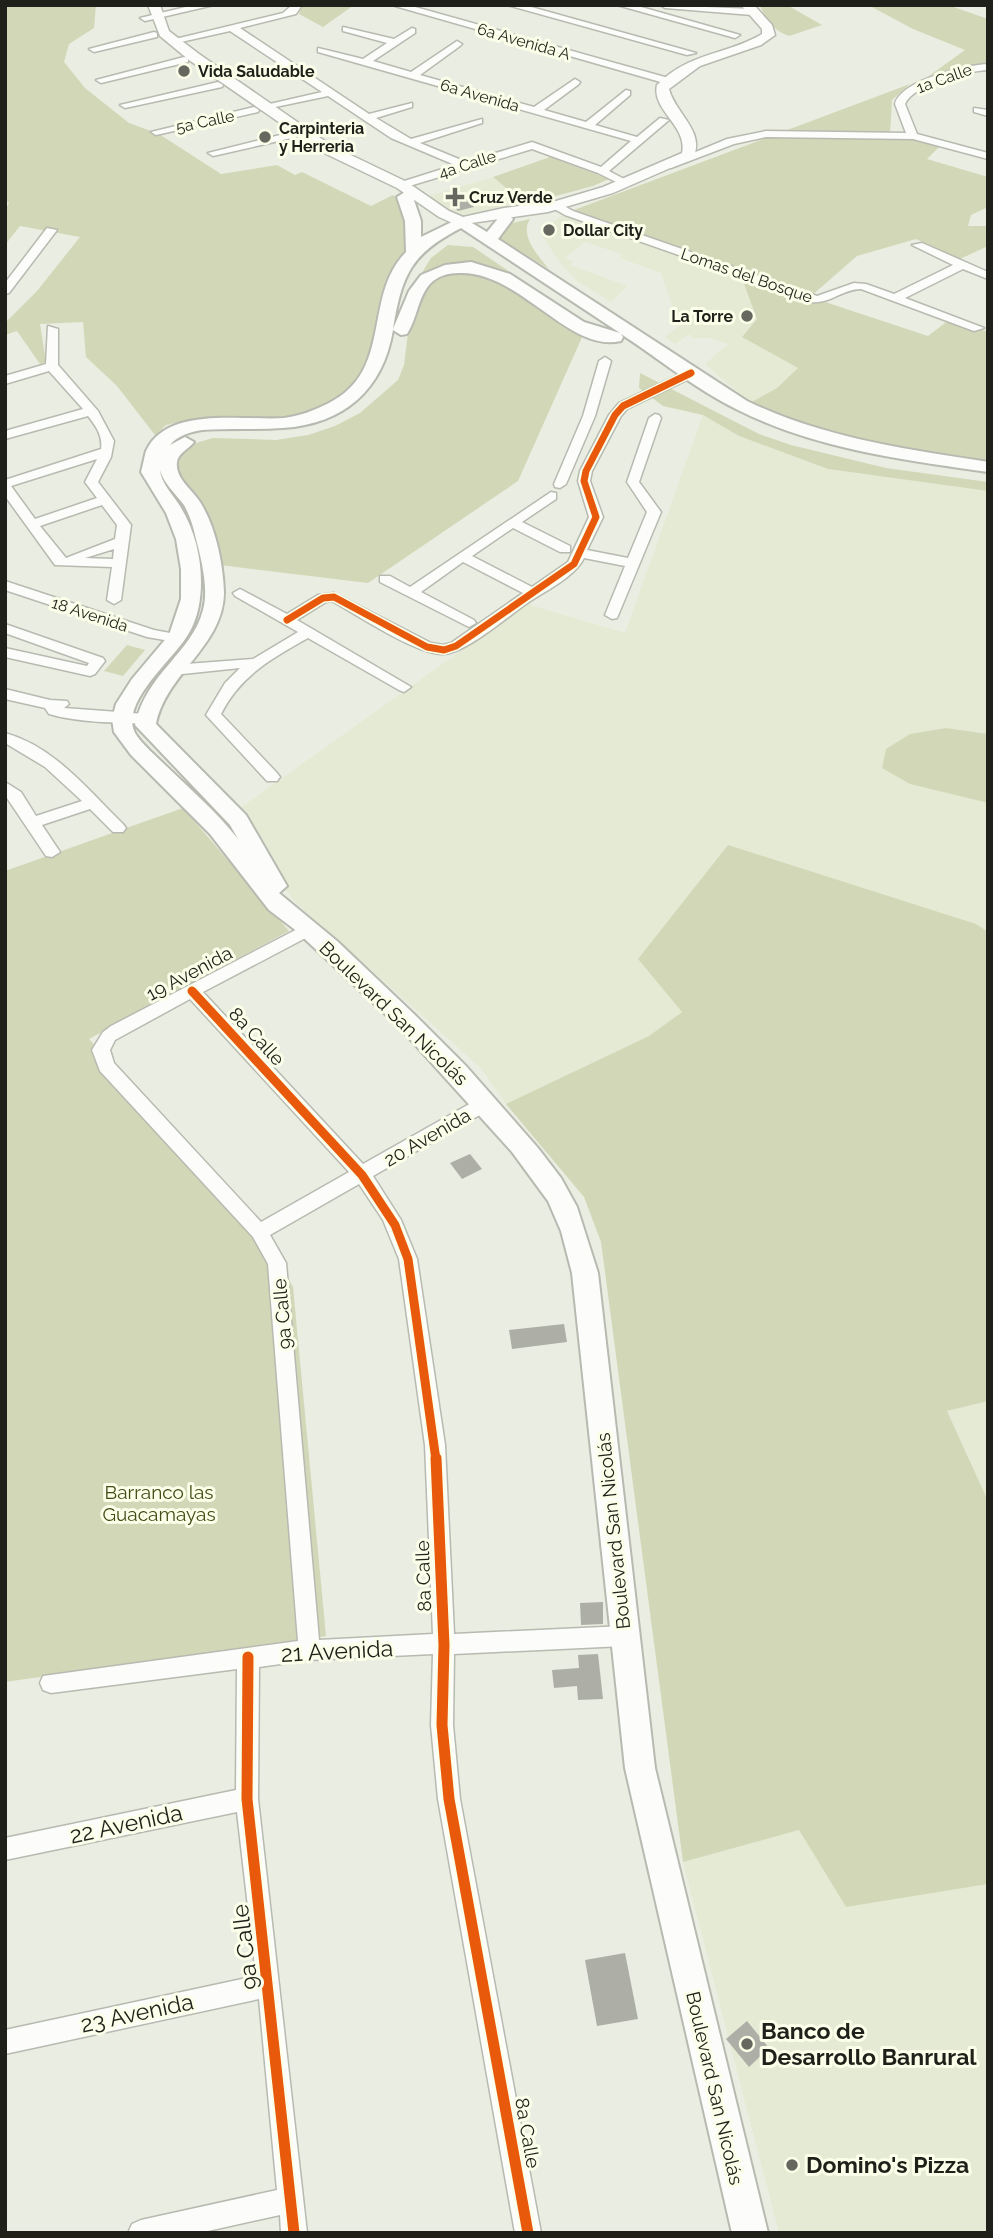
<svg xmlns="http://www.w3.org/2000/svg" width="993" height="2238" viewBox="0 0 993 2238" font-family="Raleway,sans-serif">
<style>
.built{fill:#e5ead4}
.green{fill:#d2d8b7}
.building{fill:#adafa6}
.lines{fill:none;stroke-linecap:round;stroke-linejoin:round}
.minor-casing{stroke:#b7bab0;stroke-width:3}
.tertiary-casing{stroke:#b7bab0;stroke-width:3}
.secondary-casing{stroke:#b7bab0;stroke-width:4}
.minor{fill:#fcfcfa;fill-rule:evenodd}
.tertiary{fill:#fcfcfa;fill-rule:evenodd}
.secondary{fill:#fcfcfa;fill-rule:evenodd}
.cycleway-far2-casing{stroke:#fbffe9;stroke-width:10}
.cycleway-far1-casing{stroke:#fbffe9;stroke-width:13}
.cycleway-casing{stroke:#fbffe9;stroke-width:16}
.cycleway-far2{stroke:#e8590c;stroke-width:7}
.cycleway-far1{stroke:#e8590c;stroke-width:9}
.cycleway{stroke:#e8590c;stroke-width:11}
.poi-dot{fill:#66685f;stroke:#fbffe9;stroke-width:2.5}
.labels{text-anchor:middle;stroke-width:6;stroke-linejoin:round;paint-order:stroke}
.far-street-label{font-size:16px;fill:#1f2019;stroke:#fbffe9}
.far-poi-label{font-size:16px;font-weight:bold;fill:#1f2019;stroke:#fbffe9;text-anchor:start}
.street-label{font-size:19px;fill:#1f2019;stroke:#fbffe9}
.park-label{font-size:19px;fill:#454b15;stroke:#fbffe9}
.near-street-label{font-size:23px;fill:#1f2019;stroke:#fbffe9}
.near-poi-label{font-size:23px;font-weight:bold;fill:#1f2019;stroke:#fbffe9;text-anchor:start}
</style>
<rect width="100%" height="100%" fill="#eaede1"/>
<g class="built">
<polygon points="493,177 526,204 451,218 429,196"/>
<polygon points="565,213 740,273 758,320 742,336 798,368 777,388 750,403 705,364 728,344 710,338 692,338 690,334 675,344 665,337 679,326 661,273 620,258 622,254 585,242 565,258 573,261 570,265 627,286 611,302 577,281 560,263 543,237 546,228"/>
<polygon points="703,415 739,436 828,469 988,491 988,734 976,731 910,784 988,803 988,932 976,924 683,1012 649,1036 506,1104 480,1067 297,904 277,878 263,839 240,808 527,604 625,633"/>
<polygon points="988,1401 988,1501 947,1411"/>
<polygon points="799,1830 846,1907 988,1884 988,2233 779,2233 683,1862"/>
</g>
<g class="green">
<path d="M5,5H96L94,28L69,44L64,62L85,88L129,123L159,134L221,174L277,165L295,175L302,172L371,206L393,195C409,208 407,231 407,250L393,267L384,288L373,358L364,378L319,410L281,420L192,419L166,425L155,435L117,386L86,357L83,322L40,324L46,362L40,364L17,331L5,335V323L37,291L80,237L20,226L5,245V210L9,203L5,199Z"/>
<polygon points="302,5 354,5 323,27 299,14"/>
<path d="M760,5H787L822,25L789,36C773,30 766,21 760,5Z"/>
<polygon points="868,5 948,5 988,19 988,64 929,76 965,50 913,29"/>
<polygon points="910,84 892,100 890,136 941,145 927,159 988,177 988,207 971,215 968,226 988,226 988,246 960,259 916,239 857,256 810,297 928,336 949,320 985,331 988,329 988,463 843,442 750,403 777,388 798,368 742,337 757,319 740,273 566,213"/>
<polygon points="550,157 551,157 609,179 593,186 526,204 493,177"/>
<path d="M530,219C519,236 539,257 549,269L498,238L503,225Z"/>
<polygon points="448,245 473,247 596,330 470,266 415,284 431,258"/>
<polygon points="467,271 491,275 583,335 518,481 368,583 220,565 175,472 179,454 189,445 213,438 276,440 308,435 335,426 360,413 398,380 404,365 409,325 428,283 440,275"/>
<polygon points="640,373 759,434 791,445 886,468 988,482 988,491 828,469 739,436 703,415 663,406 639,388"/>
<polygon points="127,645 145,650 123,676 104,671"/>
<polygon points="946,728 988,734 988,803 910,784 882,768 886,749 910,734"/>
<polygon points="183,808 289,931 89,1039 183,1142 274,1250 293,1287 326,1636 5,1682 5,871"/>
<polygon points="728,845 976,924 988,932 988,1401 947,1411 988,1501 988,1884 846,1907 799,1830 683,1862 601,1242 584,1197 506,1104 649,1036 682,1012 638,959"/>
</g>
<g class="building">
<polygon points="461,193 465,197 474,207 458,211 445,196"/>
<polygon points="470,1154 482,1169 462,1179 450,1163"/>
<polygon points="564,1324 567,1342 512,1349 509,1330"/>
<polygon points="603,1602 603,1624 581,1625 580,1603"/>
<polygon points="598,1654 603,1699 578,1700 577,1686 554,1688 552,1670 579,1668 578,1655"/>
<polygon points="625,1953 638,2019 597,2026 585,1960"/>
<polygon points="747,2021 769,2048 749,2067 726,2039"/>
</g>
<g class="lines">
<defs>
<g id="minor">
<polygon points="194,5 214,5 145,21 140,18"/>
<polygon points="292,5 302,5 296,14 240,28 369,114 412,103 412,107 376,118 411,139 482,119 482,123 420,143 466,162 532,142 601,167 631,141 318,52 318,48 363,59 387,43 343,31 343,27 394,39 412,28 415,29 415,33 373,61 411,72 457,41 462,44 460,46 420,75 534,107 575,79 580,82 579,84 544,110 586,122 626,90 630,91 630,95 595,125 637,137 660,118 669,120 609,171 628,181 628,185 624,186 598,173 532,149 406,187 398,187 398,183 455,165 391,138 328,96 261,110 261,106 322,92 230,31 172,44 167,41 283,13"/>
<polygon points="408,5 672,79 673,81 664,83 395,6"/>
<polygon points="507,5 524,5 696,53 687,55"/>
<polygon points="617,5 634,5 740,35 735,38"/>
<polygon points="660,5 752,9 757,12 752,15 665,8"/>
<polygon points="154,32 157,33 157,37 94,52 89,49"/>
<polygon points="184,57 188,58 188,62 101,83 96,80"/>
<path d="M988,64V70C967,71 914,84 905,104L917,134L988,153V159L913,139L766,137L734,144L671,168L662,166L727,139L766,131L906,133L895,104C901,80 966,65 988,64Z"/>
<polygon points="218,82 223,85 222,87 125,108 120,105"/>
<polygon points="254,107 259,110 258,112 156,135 151,132"/>
<polygon points="974,108 988,110 988,116 974,112"/>
<polygon points="292,132 297,135 296,137 213,156 208,153"/>
<path d="M551,203H559L573,211L817,296L854,283L866,284L894,294L953,265L912,245L922,243L988,272V279L963,269L905,298L984,328L974,331L861,289C843,289 830,304 812,302L565,215L551,207Z"/>
<polygon points="47,228 57,230 9,293 5,294 5,283"/>
<path d="M48,326L58,329V365L98,411L114,441L111,457L98,482L131,525L121,600L114,604L107,600L112,567L55,565L5,496V480L101,449C103,436 96,426 88,416L5,439V431L83,409L49,371L5,384V376L46,364ZM97,459L85,482L97,498L35,519L11,486ZM102,505L117,525L115,539L66,558L40,526ZM114,549L113,559L85,558Z"/>
<polygon points="605,357 611,361 595,416 566,484 560,488 555,487 554,484 583,416 599,361"/>
<path d="M691,369L695,370V376L627,409L621,416L592,471L590,481L603,517L587,550L628,558L647,512L627,482L649,418L655,414L659,415L661,418L639,482L661,512L617,618L612,619L605,615L625,566L584,558C574,578 543,592 526,604C507,617 465,654 443,654C417,655 357,615 332,601L326,602L297,620L411,687L404,692L399,690L308,638C272,658 240,676 221,714L277,773L280,777L277,781H267L206,715L225,683L240,668L173,675L166,670L173,665L253,659L298,632L235,596L233,593L240,589L287,614L318,595L334,593L431,643L443,645L451,643L523,593L463,562L421,592L474,620L476,623L469,627L380,582V576H390L410,587L551,492L556,493V499L522,522L570,546V552H560L513,528L472,556L532,587L568,562L589,517L578,481L580,471L609,415L619,403Z"/>
<polygon points="5,581 154,630 181,635 183,638 176,642 147,637 5,590"/>
<polygon points="5,624 103,658 105,661 95,674 90,676 5,657 5,648 87,666 89,663 5,633"/>
<path d="M5,689L50,700L67,701L69,704L64,708L145,714L152,719L145,724C113,722 80,723 49,714L45,708L5,699Z"/>
<path d="M5,733C55,747 88,790 123,824L126,828L123,832H113L90,809L42,825L60,852L52,857L46,856L5,795V782L21,792L36,816L82,801L45,767L5,743Z"/>
<path d="M309,923L315,925L317,929L315,933L203,992L363,1164L480,1098H492L495,1103L492,1108L373,1176L401,1220L417,1259L445,1445L454,1634L624,1626L631,1629L635,1636L631,1643L624,1646L454,1654L453,1725L460,1799L541,2233H515L438,1799L431,1725L433,1654L309,1660L259,1667L258,1799L307,2233H281L280,2215L199,2233H128L132,2224L141,2220L277,2190L259,1999L5,2054V2030L256,1976L237,1812L5,1860V1838L236,1790L237,1669L51,1693L43,1690L40,1683L43,1676L298,1641L268,1264L253,1237L100,1071L92,1050L103,1032L111,1026ZM190,999L349,1172L261,1222L114,1063L110,1050L115,1040ZM359,1184L383,1220L399,1259L425,1445L433,1634L319,1640L286,1263L270,1235Z"/>
</g>
<path id="tertiary" d="M148,5H160L169,31L199,54L332,146L407,182L449,211L463,217L504,208L556,201L603,187L682,153C688,126 651,110 657,85C689,52 727,55 762,34V29L741,5H754L772,25L775,35L761,45L700,66L669,89C675,113 706,132 693,158L613,193L548,212L457,225L439,217L397,188L322,152L189,60L160,36Z"/>
<path id="secondary" d="M405,192L413,197L421,221V237L462,217L487,232L500,216H510L513,219L498,239L747,401C824,438 904,449 988,462V472C903,460 816,449 738,410C697,390 659,359 621,334L623,337L621,341C569,354 519,270 459,273C449,273 437,276 430,284C418,297 417,319 407,334L401,335L393,330C383,390 344,424 283,428C256,430 229,428 202,430C191,432 178,435 170,445L185,437L194,442C189,449 178,453 177,462C175,477 190,488 198,499C215,523 223,562 224,592C224,646 166,673 156,724L246,815L287,886L279,893L337,941L415,1015L466,1066L538,1148L561,1178L577,1207L598,1273L655,1768L768,2233H732L625,1768L572,1273L561,1231L548,1201L512,1152L399,1027L294,929L269,910L210,834L131,755L114,732L112,719L116,704L132,679L169,635L181,599V569L176,539L166,513L141,472C143,465 144,458 146,451C167,405 244,421 284,418C300,416 315,410 329,403C394,370 362,297 406,252L405,221L397,197ZM461,228L620,333L584,322L510,274L471,262L445,265L421,275L409,291L393,329C402,274 411,254 461,228ZM160,470C164,484 175,493 184,505C189,514 193,525 195,535C201,558 209,588 203,610C192,653 146,673 135,725L230,825L238,839C216,811 189,788 163,763C155,755 144,746 137,736C115,705 175,659 189,633C198,618 201,599 201,582C201,555 194,529 180,506C173,495 161,483 160,470Z"/>
</defs>
<use href="#minor" class="minor-casing"/>
<use href="#tertiary" class="tertiary-casing"/>
<use href="#secondary" class="secondary-casing"/>
<use href="#minor" class="minor"/>
<use href="#tertiary" class="tertiary"/>
<use href="#secondary" class="secondary"/>
<defs>
<polyline id="cycleway-far2" points="287,620 323,598 334,597 427,647 444,650 456,646 574,564 596,517 584,481 586,471 615,415 623,406 691,373"/>
<polyline id="cycleway-far1" points="192,991 362,1175 395,1225 408,1259 436,1460"/>
<g id="cycleway">
<polyline points="436,1458 444,1645 442,1725 449,1799 528,2233"/>
<polyline points="248,1657 247,1799 294,2233"/>
</g>
</defs>
<use href="#cycleway-far2" class="cycleway-far2-casing"/>
<use href="#cycleway-far1" class="cycleway-far1-casing"/>
<use href="#cycleway" class="cycleway-casing"/>
<use href="#cycleway-far2" class="cycleway-far2"/>
<use href="#cycleway-far1" class="cycleway-far1"/>
<use href="#cycleway" class="cycleway"/>
</g>
<g class="poi-dot">
<circle cx="184" cy="71" r="7"/>
<circle cx="265" cy="137" r="7"/>
<path d="M451.5 186.5h7v7h7v7h-7v7h-7v-7h-7v-7h7z"/>
<circle cx="549" cy="230" r="7"/>
<circle cx="747" cy="316" r="7"/>
<circle cx="747" cy="2044" r="7"/>
<circle cx="792" cy="2165" r="7"/>
</g>
<g class="labels">
<g class="far-street-label">
<text transform="translate(524 41) rotate(16)" y="6">6a Avenida A</text>
<text transform="translate(944 78) rotate(-20)" y="6">1a Calle</text>
<text transform="translate(480 95) rotate(16)" y="6">6a Avenida</text>
<text transform="translate(205 121) rotate(-12)" y="6">5a Calle</text>
<text transform="translate(467 164) rotate(-18)" y="6">4a Calle</text>
<text transform="translate(747 275) rotate(19)" y="6">Lomas del Bosque</text>
<text transform="translate(90 614) rotate(18)" y="6">18 Avenida</text>
</g>
<g class="far-poi-label">
<text x="198" y="77">Vida Saludable</text>
<text x="279" y="134">Carpinteria<tspan x="279" dy="18">y Herreria</tspan></text>
<text x="469" y="203">Cruz Verde</text>
<text x="563" y="236">Dollar City</text>
<text x="733" y="322" text-anchor="end">La Torre</text>
</g>
<g class="street-label">
<text transform="translate(189 973) rotate(-28)" y="7">19 Avenida</text>
<text transform="translate(394 1013) rotate(44)" y="7">Boulevard San Nicolás</text>
<text transform="translate(257 1036) rotate(47)" y="7">8a Calle</text>
<text transform="translate(427 1137) rotate(-30)" y="7">20 Avenida</text>
<text transform="translate(282 1314) rotate(-95)" y="7">9a Calle</text>
<text transform="translate(613 1531) rotate(-96)" y="7">Boulevard San Nicolás</text>
<text transform="translate(423 1576) rotate(-92)" y="7">8a Calle</text>
<text transform="translate(715 2088) rotate(77)" y="7">Boulevard San Nicolás</text>
<text transform="translate(528 2133) rotate(80)" y="7">8a Calle</text>
</g>
<g class="park-label">
<text x="159" y="1499">Barranco las<tspan x="159" dy="22">Guacamayas</tspan></text>
</g>
<g class="near-street-label">
<text transform="translate(337 1651) rotate(-3)" y="8">21 Avenida</text>
<text transform="translate(126 1824) rotate(-12)" y="8">22 Avenida</text>
<text transform="translate(245 1947) rotate(-97)" y="8">9a Calle</text>
<text transform="translate(137 2013) rotate(-12)" y="8">23 Avenida</text>
</g>
<g class="near-poi-label">
<text x="761" y="2039">Banco de<tspan x="761" dy="26">Desarrollo Banrural</tspan></text>
<text x="806" y="2173">Domino's Pizza</text>
</g>
</g>
<rect width="993" height="2238" fill="none" stroke="#1f2019" stroke-width="14"/>
</svg>
